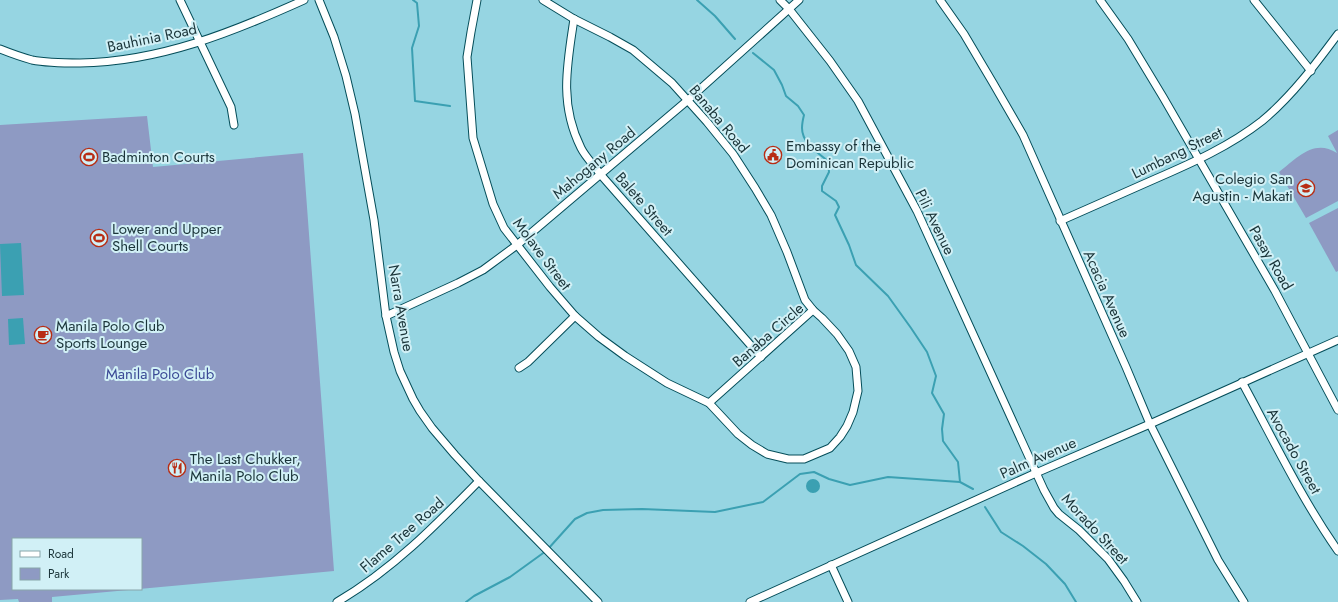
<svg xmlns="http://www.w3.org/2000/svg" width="1338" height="602" viewBox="0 0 1338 602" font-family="Jost,sans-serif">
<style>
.park{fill:#8e9ac3;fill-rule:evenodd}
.water{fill:#3ba0b2}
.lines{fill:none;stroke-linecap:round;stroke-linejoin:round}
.stream{stroke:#3ba0b2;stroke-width:2}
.minor-casing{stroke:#044d59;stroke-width:9}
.minor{stroke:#fff;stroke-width:7}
.labels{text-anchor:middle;stroke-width:4;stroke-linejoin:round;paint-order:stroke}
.street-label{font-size:15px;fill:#1a3439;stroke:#d1f0f6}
.poi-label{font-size:15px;fill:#1a3439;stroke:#d1f0f6;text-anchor:start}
.park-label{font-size:15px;fill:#3b4995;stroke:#d1f0f6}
</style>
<rect width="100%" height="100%" fill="#96d5e2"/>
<g class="park">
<path d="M147,116L153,167L303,153L334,571L52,597V602H19L18,599L0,600V125ZM13,539H141V589H13Z"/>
<path d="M1338,130V201L1306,218L1279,172C1297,158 1314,138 1337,153L1328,136Z"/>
<polygon points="1338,208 1338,271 1336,272 1309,223"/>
</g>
<g class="water">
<polygon points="21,243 24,295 2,296 0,244"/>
<polygon points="23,318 25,344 9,345 8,319"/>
<circle cx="813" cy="486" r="7"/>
</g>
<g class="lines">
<g class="stream">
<polyline points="413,0 417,3 419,26 412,48 415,101 450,106"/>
<polyline points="697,0 715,16 735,39"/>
<path d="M753,53L774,70L782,85L786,96L798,106L804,115C803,119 802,124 802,128C802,143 817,152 828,161L829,172L822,186V191L836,201L839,207L835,215L849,245L856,265L888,296L911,328L927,352L936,376L932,393L944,414L942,429L943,441L958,462L960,482"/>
<polyline points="985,507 1001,532 1023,546 1046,564 1065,584 1076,602"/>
<polyline points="548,549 575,519 587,513 603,510 642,509 715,512 763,502 800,474 814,472 829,479 850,485 888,477 960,482 973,489"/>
<polyline points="466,602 474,596 510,577 546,551"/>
</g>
<defs>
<g id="minor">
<polyline points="180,0 231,107 234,125"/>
<polyline points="319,0 334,37 346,76 355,114 374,220 386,316 394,352 400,371 413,399 420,411 432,428 455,455 479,481 598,602"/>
<polyline points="477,0 471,32 467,57 473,138 493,204 504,228 550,287 575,316 599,337 625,356 667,383 709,403 738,434 752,445 767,454 788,459 804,459 830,448 840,437 847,426 853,412 858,391 856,367 849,351 837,334 822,318 813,310 805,300 787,252 771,215 755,188 733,154 707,122 672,83 633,50 610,37 574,19 543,0"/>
<polyline points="780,0 789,9 830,61 858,101 917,211 1044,490 1054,508 1059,514 1079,530 1108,559 1124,581 1137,602"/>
<polyline points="940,0 964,34 993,83 1023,135 1126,367 1150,424 1218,560 1244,602"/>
<polyline points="1100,0 1128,39 1163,97 1275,291 1338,410"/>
<polyline points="1254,0 1311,71"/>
<path d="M574,19C567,65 559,104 581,148C586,158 595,166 601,175L761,357"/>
<path d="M0,49C10,53 21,57 32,60C47,63 64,63 80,63C159,62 233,32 304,0"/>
<path d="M1060,221C1092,207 1123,193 1155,179C1192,163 1230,146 1262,121C1292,96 1315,65 1338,34"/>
<polyline points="386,316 458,283 483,270 517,245 688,100 799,0"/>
<polyline points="519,368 528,362 575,316"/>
<path d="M1242,382C1273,439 1301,498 1338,551"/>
<polyline points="709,403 813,310"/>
<polyline points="831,565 848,602"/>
<path d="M337,602C392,570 435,526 479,481"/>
<polyline points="750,602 1036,473 1150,424 1338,340"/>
</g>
</defs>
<use href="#minor" class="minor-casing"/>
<use href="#minor" class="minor"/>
</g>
<defs>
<symbol id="civic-ring" viewBox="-11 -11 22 22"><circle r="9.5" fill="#d1f0f6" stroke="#b82d14" stroke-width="1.5"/><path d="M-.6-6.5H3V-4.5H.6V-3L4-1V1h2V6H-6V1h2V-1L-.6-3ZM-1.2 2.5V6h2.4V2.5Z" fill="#b82d14"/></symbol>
<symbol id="stadium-ring" viewBox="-11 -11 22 22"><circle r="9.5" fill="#d1f0f6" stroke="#b82d14" stroke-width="1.5"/><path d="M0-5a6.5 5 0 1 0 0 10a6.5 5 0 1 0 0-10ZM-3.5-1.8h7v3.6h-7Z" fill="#b82d14"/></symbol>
<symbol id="school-ring" viewBox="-11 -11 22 22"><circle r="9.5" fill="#d1f0f6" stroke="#b82d14" stroke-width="1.5"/><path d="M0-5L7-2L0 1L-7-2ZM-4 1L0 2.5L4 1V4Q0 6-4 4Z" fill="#b82d14"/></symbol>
<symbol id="cafe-ring" viewBox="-11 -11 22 22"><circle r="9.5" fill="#d1f0f6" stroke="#b82d14" stroke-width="1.5"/><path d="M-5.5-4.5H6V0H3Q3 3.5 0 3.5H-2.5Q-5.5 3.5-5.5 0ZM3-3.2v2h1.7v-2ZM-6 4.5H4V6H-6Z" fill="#b82d14"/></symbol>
<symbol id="restaurant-ring" viewBox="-11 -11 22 22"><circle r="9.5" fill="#d1f0f6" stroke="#b82d14" stroke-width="1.5"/><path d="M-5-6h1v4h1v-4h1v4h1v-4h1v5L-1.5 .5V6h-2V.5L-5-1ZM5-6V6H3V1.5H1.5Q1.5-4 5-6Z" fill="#b82d14"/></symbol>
</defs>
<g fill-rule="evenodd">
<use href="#civic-ring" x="763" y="145" width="20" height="20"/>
<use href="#stadium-ring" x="79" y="147" width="20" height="20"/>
<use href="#school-ring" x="1296" y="178" width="20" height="20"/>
<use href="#stadium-ring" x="89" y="228" width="20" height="20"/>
<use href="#cafe-ring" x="33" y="325" width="20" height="20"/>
<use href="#restaurant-ring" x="167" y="458" width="20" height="20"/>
</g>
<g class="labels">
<g class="street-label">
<text transform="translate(152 38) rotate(-12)" y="5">Bauhinia Road</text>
<text transform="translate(719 119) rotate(50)" y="5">Banaba Road</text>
<text transform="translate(1177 153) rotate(-26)" y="5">Lumbang Street</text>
<text transform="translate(594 163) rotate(-40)" y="5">Mahogany Road</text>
<text transform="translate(644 204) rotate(49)" y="5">Balete Street</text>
<text transform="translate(935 222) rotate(64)" y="5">Pili Avenue</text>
<text transform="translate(542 254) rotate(53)" y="5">Molave Street</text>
<text transform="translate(1271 258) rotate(60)" y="5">Pasay Road</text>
<text transform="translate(1107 294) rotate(66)" y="5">Acacia Avenue</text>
<text transform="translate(401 308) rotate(80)" y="5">Narra Avenue</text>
<text transform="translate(768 335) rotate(-41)" y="5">Banaba Circle</text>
<text transform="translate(1294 451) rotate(61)" y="5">Avocado Street</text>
<text transform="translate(1038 458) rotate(-24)" y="5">Palm Avenue</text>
<text transform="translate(1095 529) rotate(47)" y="5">Morado Street</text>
<text transform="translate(402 535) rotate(-41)" y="5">Flame Tree Road</text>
</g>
<g class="poi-label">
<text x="786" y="151">Embassy of the<tspan x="786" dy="17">Dominican Republic</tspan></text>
<text x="102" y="162">Badminton Courts</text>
<text x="1293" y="184" text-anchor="end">Colegio San<tspan x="1293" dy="17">Agustin - Makati</tspan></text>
<text x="112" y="234">Lower and Upper<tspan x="112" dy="17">Shell Courts</tspan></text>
<text x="56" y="331">Manila Polo Club<tspan x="56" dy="17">Sports Lounge</tspan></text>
<text x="190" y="464">The Last Chukker,<tspan x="190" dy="17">Manila Polo Club</tspan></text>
</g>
<g class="park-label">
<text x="160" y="379">Manila Polo Club</text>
</g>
</g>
<rect x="12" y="538" width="130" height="52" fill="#d1f0f6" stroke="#88a5aa"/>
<rect x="20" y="551" width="20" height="6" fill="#ffffff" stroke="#88a5aa"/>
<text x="48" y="558" font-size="12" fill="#1a3439">Road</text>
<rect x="20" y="568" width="20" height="12" fill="#8e9ac3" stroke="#88a5aa"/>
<text x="48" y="578" font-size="12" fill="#1a3439">Park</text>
</svg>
